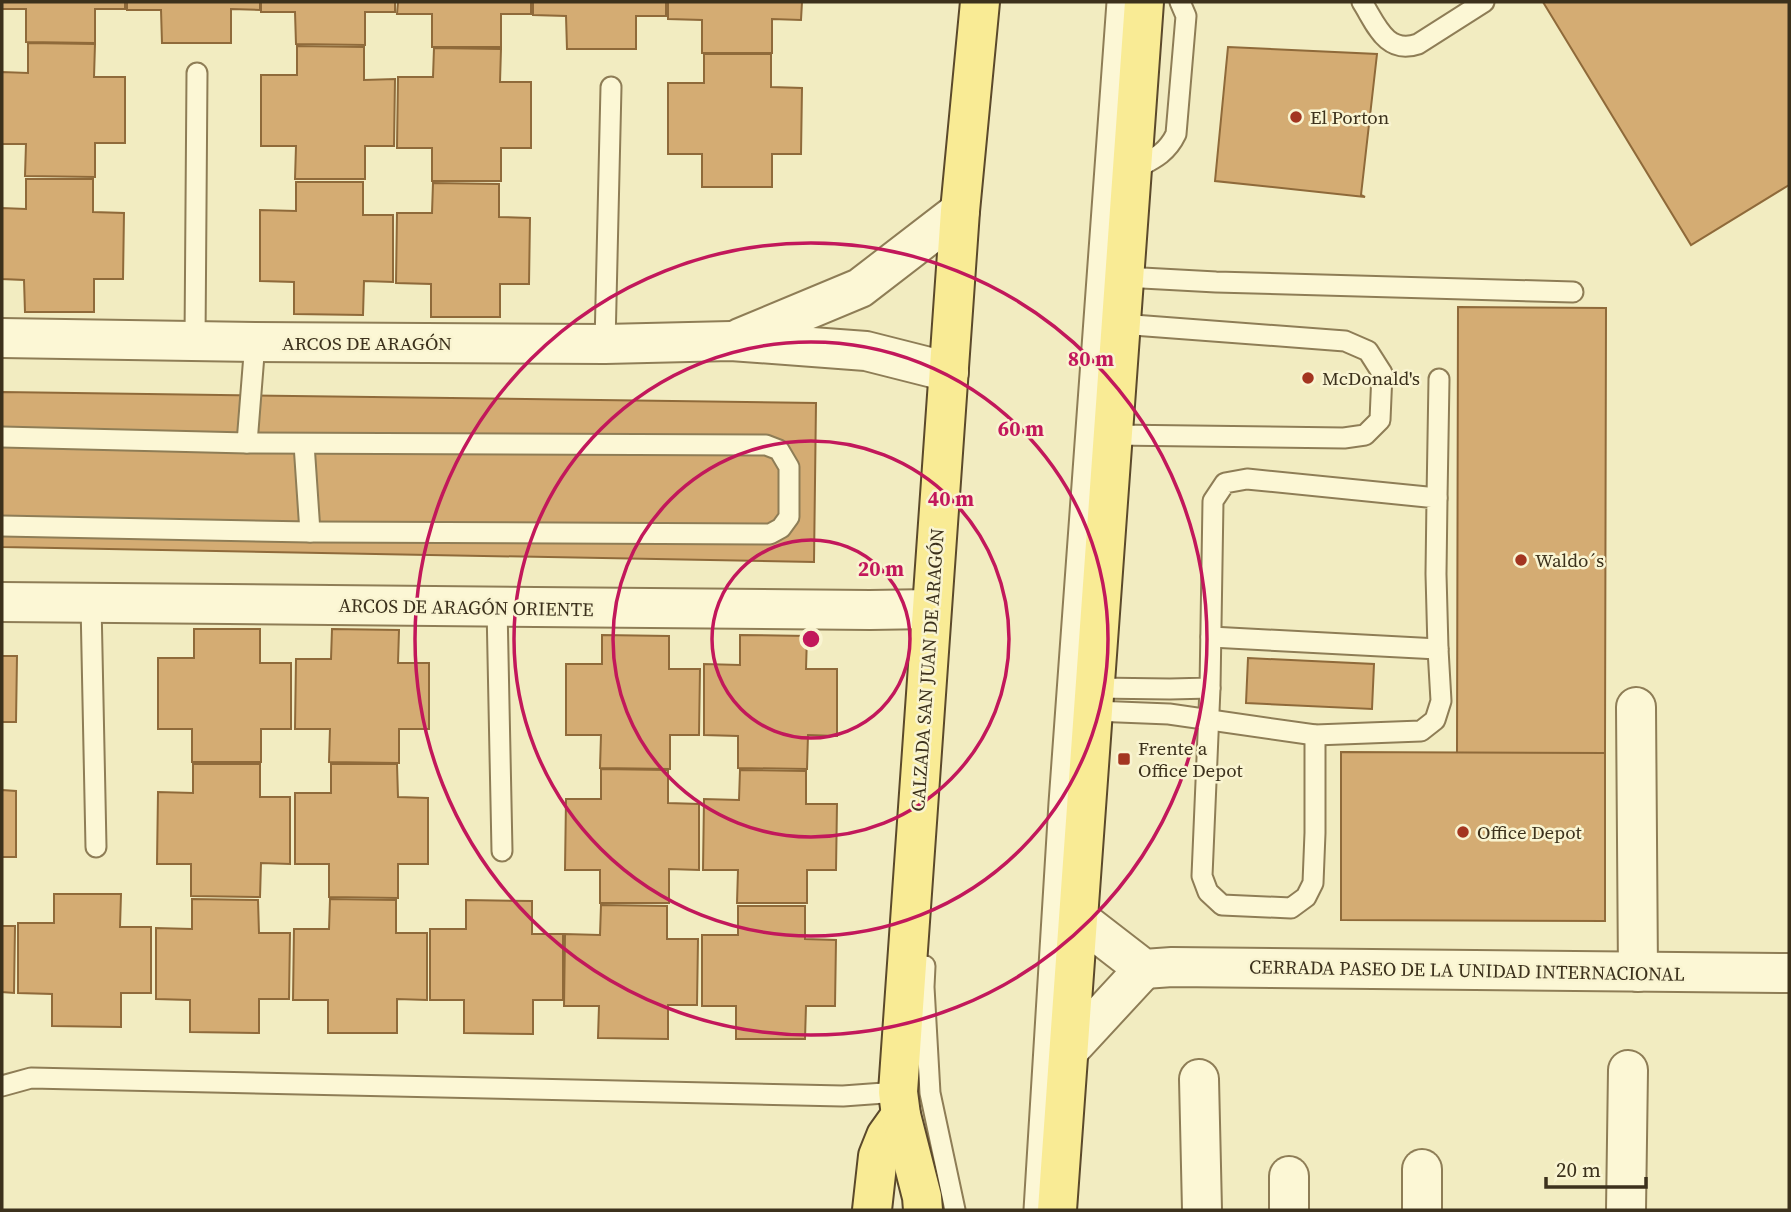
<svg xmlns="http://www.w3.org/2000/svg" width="1791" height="1212" viewBox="0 0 1791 1212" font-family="'Source Serif 4',serif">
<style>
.building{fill:#d4ac73;stroke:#8f6a3a;stroke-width:2}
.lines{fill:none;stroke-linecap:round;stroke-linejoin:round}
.lane-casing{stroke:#8e7d56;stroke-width:23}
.street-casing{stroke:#8e7d56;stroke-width:42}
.primary-casing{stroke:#5b492b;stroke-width:42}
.lane{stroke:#fcf7d5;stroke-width:19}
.street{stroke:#fcf7d5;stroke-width:38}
.primary{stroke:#f9eb95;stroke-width:38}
.ring{fill:none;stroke:#c2185b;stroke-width:3.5}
.poi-dot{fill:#a33520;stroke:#f9f4d1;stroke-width:2.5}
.labels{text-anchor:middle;stroke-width:5;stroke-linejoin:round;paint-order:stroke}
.poi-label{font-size:19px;fill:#3c311c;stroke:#f9f4d1;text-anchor:start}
.street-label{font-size:19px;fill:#3c311c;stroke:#f9f4d1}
.centre{fill:#c2185b;stroke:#f9f4d1;stroke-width:3.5}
.ring-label{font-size:21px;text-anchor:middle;font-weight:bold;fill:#c2185b;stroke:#f9f4d1;stroke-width:5;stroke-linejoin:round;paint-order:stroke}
</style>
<rect width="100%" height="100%" fill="#f2ecc1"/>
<g class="building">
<polygon points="2,2 125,2 125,9 95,9 95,43 26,42 26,9 2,9"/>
<polygon points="127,2 260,2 260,10 231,9 231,43 162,43 161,10 127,10"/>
<polygon points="261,2 395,2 395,12 365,12 365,45 296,44 295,12 261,12"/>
<polygon points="398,2 531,2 531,14 501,14 501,47 432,47 432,14 397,14"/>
<polygon points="533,2 666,2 666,16 636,16 636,49 567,49 566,16 533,15"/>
<polygon points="668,2 802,2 801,20 772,19 772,53 702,53 702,20 668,19"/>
<polygon points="1543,2 1789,2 1789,185 1691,245"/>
<polygon points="28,43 95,44 94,77 125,77 125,143 95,143 95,177 25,176 26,144 2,144 2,72 28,73"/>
<polygon points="297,46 364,47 364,80 395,79 394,146 365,146 365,179 295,179 296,146 261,146 261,75 297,75"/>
<polygon points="1228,47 1377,54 1361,195 1365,197 1215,181"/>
<polygon points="434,48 501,49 500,82 531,82 531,148 501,148 501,181 432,181 432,148 397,148 398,77 433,77"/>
<polygon points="704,54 771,54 771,87 802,88 801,154 772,154 772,187 702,187 702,154 668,154 668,83 704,83"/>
<polygon points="26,179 93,179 93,212 124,213 123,279 94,279 94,312 25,312 24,280 2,279 2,208 26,209"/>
<polygon points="296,182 363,182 363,215 393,215 393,282 364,281 363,315 294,314 294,282 260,281 260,210 296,211"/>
<polygon points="433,183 499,184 499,217 530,218 529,284 500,284 500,317 431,317 431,284 396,283 397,213 432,213"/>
<polygon points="1458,307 1606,308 1605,753 1457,753"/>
<polygon points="2,392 816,403 814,562 2,547"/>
<polygon points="194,629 260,629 260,663 291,663 291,729 261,729 261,762 192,762 192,729 158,729 158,658 194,658"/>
<polygon points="332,629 399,630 398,663 429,663 429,729 399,729 399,763 329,762 330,729 295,729 296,659 331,659"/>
<polygon points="602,635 669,636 669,669 700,669 699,735 670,735 670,769 600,768 601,735 566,735 566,664 602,664"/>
<polygon points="740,635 807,636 806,669 837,669 837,736 808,735 807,769 738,768 738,736 704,735 704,664 740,665"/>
<polygon points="2,656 17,656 16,722 2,722"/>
<polygon points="1248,658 1374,664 1372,709 1246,703"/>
<polygon points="1341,752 1605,753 1605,921 1341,920"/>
<polygon points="193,764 260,764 260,797 290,797 290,864 261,863 260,897 191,896 191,864 157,864 158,792 193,793"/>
<polygon points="331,764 397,764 398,797 428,798 428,864 398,864 398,898 329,897 329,864 295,864 295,793 331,793"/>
<polygon points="601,769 668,770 668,803 699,804 699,870 669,869 669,903 600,903 600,870 565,870 566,799 601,799"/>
<polygon points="740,770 806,771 806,804 837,804 836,870 807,870 807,903 737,903 738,870 703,870 704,799 739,800"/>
<polygon points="2,790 16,791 16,857 2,857"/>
<polygon points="54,894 121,894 120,927 151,927 151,993 121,993 121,1027 52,1026 52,994 18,993 18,923 54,923"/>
<polygon points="192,899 258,900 259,933 290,933 289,999 259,999 259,1033 190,1032 190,1000 156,999 156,928 192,929"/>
<polygon points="330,899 396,900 396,933 427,933 427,1000 397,999 397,1033 328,1033 328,1000 293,1000 294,929 329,929"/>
<polygon points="466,900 532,901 532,934 563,934 563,1000 533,1000 533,1034 464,1033 464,1000 430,1000 430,929 466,929"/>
<polygon points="601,905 667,906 667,939 698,939 697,1005 668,1005 668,1039 598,1038 599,1006 564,1006 565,934 600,935"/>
<polygon points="738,906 805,906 805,939 836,940 835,1006 806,1006 805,1039 736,1039 736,1006 702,1006 702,935 738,935"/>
<polygon points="2,926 15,926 14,993 2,992"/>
</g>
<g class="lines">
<defs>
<g id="lane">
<path d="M1362,2C1376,24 1386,55 1418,44L1484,2"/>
<path d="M1131,171C1151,160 1166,155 1176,134L1186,16L1180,2"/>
<polyline points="1124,277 1216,282 1573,292"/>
<polyline points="195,341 197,73"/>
<polyline points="605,344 611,87"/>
<polyline points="1114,435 1344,438 1365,435 1380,420 1382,373 1368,351 1345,341 1120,324"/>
<polyline points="2,437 247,443 255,342"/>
<polyline points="304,444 310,532"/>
<polyline points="1437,498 1439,379"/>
<polyline points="2,526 310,532 770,534 781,528 789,517 789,467 779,450 766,445 247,443"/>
<polyline points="91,603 96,847"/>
<polyline points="497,607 502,851"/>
<polyline points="1211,637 1438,649"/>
<polyline points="1210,688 1202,876 1208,892 1222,905 1291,908 1306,897 1313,883 1315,833 1315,735"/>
<polyline points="1094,711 1169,714 1315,735 1421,731 1435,720 1441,701 1438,649 1436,574 1437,498 1247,479 1225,483 1213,501 1210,688 1170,689 1096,688"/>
<polyline points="925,966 924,987 930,1093 955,1210"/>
<polyline points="2,1086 31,1078 843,1096 898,1092"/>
<polyline points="1034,1210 1059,803 1117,2"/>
</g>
<g id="street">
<polyline points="2,338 255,342 605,344 731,341 866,351 949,372"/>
<polyline points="740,338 860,288 960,211"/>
<polyline points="2,602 870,610 931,609"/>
<polyline points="1636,707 1638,972"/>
<polyline points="1078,918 1144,969 1172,967 1789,973"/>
<polyline points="1070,1049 1144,969"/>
<polyline points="1199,1079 1202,1210"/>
<polyline points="1289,1210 1289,1176"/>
<polyline points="1422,1210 1422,1169"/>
<polyline points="1626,1210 1628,1070"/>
</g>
<g id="primary">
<polyline points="872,1210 878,1156 886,1136 901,1115"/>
<polyline points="923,1210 922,1197 901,1115 898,1092 960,211 980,2"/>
<path d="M1057,1210C1088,808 1114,405 1144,2"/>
</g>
</defs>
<use href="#lane" class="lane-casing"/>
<use href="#street" class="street-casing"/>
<use href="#primary" class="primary-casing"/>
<use href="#lane" class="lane"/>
<use href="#street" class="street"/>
<use href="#primary" class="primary"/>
</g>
<g class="ring">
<circle cx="811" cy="639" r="99"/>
<circle cx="811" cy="639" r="198"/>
<circle cx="811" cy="639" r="297"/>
<circle cx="811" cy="639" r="396"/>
</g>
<g class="poi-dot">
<circle cx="1296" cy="117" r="7"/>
<circle cx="1308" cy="378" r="7"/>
<circle cx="1521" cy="560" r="7"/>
<rect x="1117" y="752" width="14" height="14" rx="3.5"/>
<circle cx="1463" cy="832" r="7"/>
</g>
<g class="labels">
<g class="poi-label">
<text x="1310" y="124">El Porton</text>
<text x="1322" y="385">McDonald's</text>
<text x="1535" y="567">Waldo´s</text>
<text x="1138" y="755">Frente a<tspan x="1138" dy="22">Office Depot</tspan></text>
<text x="1477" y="839">Office Depot</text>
</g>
<g class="street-label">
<text x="367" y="350">ARCOS DE ARAGÓN</text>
<text transform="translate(466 607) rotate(1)" y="7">ARCOS DE ARAGÓN ORIENTE</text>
<text transform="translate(927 670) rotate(-86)" y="7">CALZADA SAN JUAN DE ARAGÓN</text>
<text transform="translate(1467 970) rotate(1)" y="7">CERRADA PASEO DE LA UNIDAD INTERNACIONAL</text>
</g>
</g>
<circle cx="811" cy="639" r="10" class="centre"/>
<g class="ring-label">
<text x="1091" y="366">80 m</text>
<text x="1021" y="436">60 m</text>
<text x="951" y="506">40 m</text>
<text x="881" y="576">20 m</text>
</g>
<rect width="1791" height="1212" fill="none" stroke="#3c311c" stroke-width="7"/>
<path d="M1546 1177v10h100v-10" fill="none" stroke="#3c311c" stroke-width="3.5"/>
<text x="1556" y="1177" font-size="21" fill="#3c311c" stroke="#f9f4d1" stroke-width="5" paint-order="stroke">20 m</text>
</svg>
